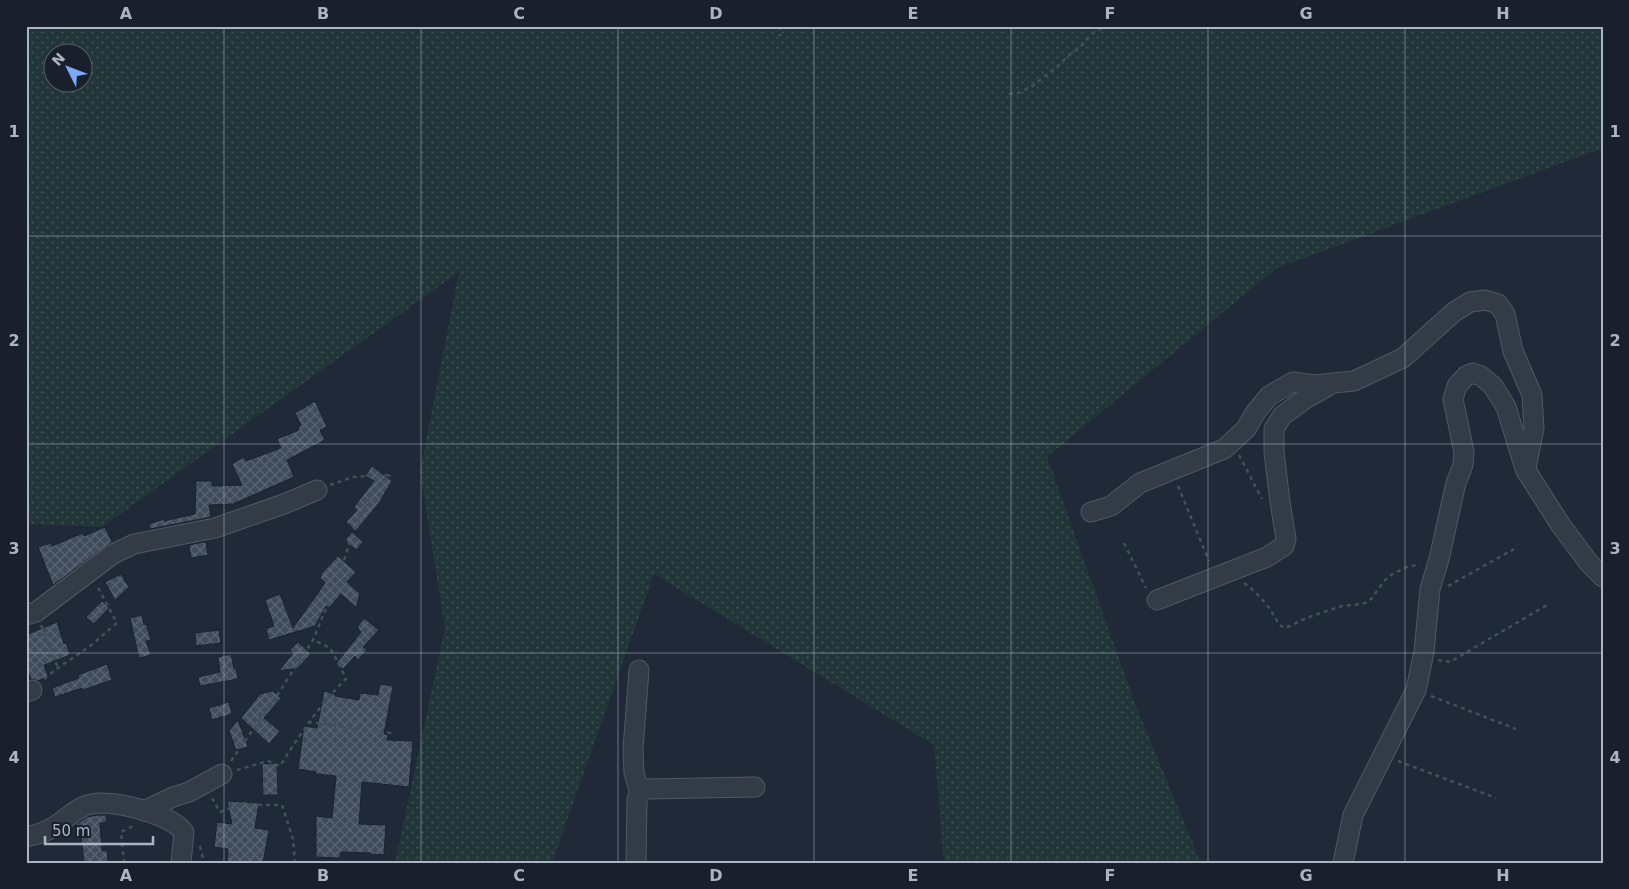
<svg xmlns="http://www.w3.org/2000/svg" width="1629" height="889" viewBox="0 0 1629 889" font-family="'DejaVu Sans',sans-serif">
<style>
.grass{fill:url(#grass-dots);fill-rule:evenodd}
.building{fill:url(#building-cross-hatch);stroke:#1a222e}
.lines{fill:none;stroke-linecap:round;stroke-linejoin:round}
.minor-casing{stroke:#505865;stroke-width:21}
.path{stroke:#3f5255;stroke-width:2.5;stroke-dasharray:4 4;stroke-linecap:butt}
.minor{stroke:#333b47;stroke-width:19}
.grid{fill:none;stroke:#adb5c4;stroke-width:1;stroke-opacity:0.55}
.neatline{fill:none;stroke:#adb5c4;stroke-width:2}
.grid-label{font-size:16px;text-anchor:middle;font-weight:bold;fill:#adb5c4}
</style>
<defs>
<pattern id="grass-dots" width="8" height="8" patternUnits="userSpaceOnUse" patternTransform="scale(1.25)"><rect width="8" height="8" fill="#223639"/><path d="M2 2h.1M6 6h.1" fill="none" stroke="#3f5154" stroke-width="1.8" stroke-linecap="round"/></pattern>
<pattern id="building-cross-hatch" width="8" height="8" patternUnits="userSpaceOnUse" patternTransform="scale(1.25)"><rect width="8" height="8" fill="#404b5c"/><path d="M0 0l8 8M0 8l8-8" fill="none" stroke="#596372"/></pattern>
</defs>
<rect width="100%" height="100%" fill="#1f2937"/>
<path class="grass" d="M26,26H1603V148L1277,268L1047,457L1136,706L1201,863H944L934,745L654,574L552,863H395L445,628L420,471L459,272L102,527L26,524ZM52,52H82V82H52Z"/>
<g class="building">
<polygon points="315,401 327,427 320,430 325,440 287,460 294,477 233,504 209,505 211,517 150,529 149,524 164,519 164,521 195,514 196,481 212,481 212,486 242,485 232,464 244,457 246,461 281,448 277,439 299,430 298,427 301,425 295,413"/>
<polygon points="372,466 392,481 379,503 356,531 346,522 357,510 354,507 374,481 365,476"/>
<polygon points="105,527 112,542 53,585 38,547 51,543 52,546 83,533 84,536"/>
<polygon points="352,532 363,542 356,550 345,540"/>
<polygon points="204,542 206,543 208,555 191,558 189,545"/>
<polygon points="338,556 356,572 347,582 360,594 356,607 341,594 329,608 326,606 315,626 269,640 266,629 274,626 265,600 280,594 293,628 325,583 320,578 322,573"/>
<polygon points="121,574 129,587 115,600 105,582"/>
<polygon points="102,601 109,608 94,624 86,617"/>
<polygon points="142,615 144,625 146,624 151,640 146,641 151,655 139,658 130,618"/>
<polygon points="364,618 379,630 363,647 367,650 358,660 355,656 343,669 336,664 361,632 357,627"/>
<polygon points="57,622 64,644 66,643 70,655 44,665 48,676 38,681 31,679 26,668 26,635"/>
<polygon points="219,630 221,643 196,646 195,633"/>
<polygon points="298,642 311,654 298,668 279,671 293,653 290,650"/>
<polygon points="231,654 234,669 236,668 238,679 200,686 198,677 220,672 218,657"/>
<polygon points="107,664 112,680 83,690 82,688 55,697 52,688 79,678 78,675"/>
<polygon points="380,684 393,686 384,734 388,735 387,740 413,741 409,787 362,782 359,824 386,825 384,855 370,854 370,853 341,852 340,858 316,857 316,816 332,818 336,776 316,774 316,772 298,769 304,726 317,728 324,691 335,694 335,696 359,700 360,693 378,695"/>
<polygon points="273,691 281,698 264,718 280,731 269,744 241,718 260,694"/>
<polygon points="229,702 232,714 212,720 209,708"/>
<polygon points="238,720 248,747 236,750 229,731"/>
<polygon points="277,763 278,795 263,795 262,764"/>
<polygon points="227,801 259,803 255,828 269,830 263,863 227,863 228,849 214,847 217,822 232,824"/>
<polygon points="98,815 106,815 107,822 100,823 102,851 107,850 108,863 84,863 80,827 75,827 75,825 87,817"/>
</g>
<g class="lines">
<defs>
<g id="minor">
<polyline points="1091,512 1111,506 1140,483 1224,449 1246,429 1255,413 1269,396 1293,382 1313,385 1354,381 1403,358 1454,312 1470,302 1485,300 1498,304 1505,314 1513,351 1532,395 1534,428 1526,468"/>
<polyline points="1157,600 1267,557 1284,546 1286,539 1280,502 1274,452 1274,429 1282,416 1305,399 1328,386"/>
<polyline points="26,615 36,612 113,554 134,544 215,528 284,504 317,490"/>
<polyline points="639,670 633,749 634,773 640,793"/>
<polyline points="26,692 32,690"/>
<polyline points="144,811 173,797 189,792 222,774"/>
<path d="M26,837C36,835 46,832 55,826C65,820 75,809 87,805C110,798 169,813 184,832L181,863"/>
<polyline points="636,863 637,799 640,793 647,789 755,787"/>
<polyline points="1343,863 1353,815 1416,690 1424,652 1430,589 1439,559 1456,483 1463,465 1464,452 1453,399 1457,386 1466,376 1473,373 1481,376 1493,386 1506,407 1525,469 1560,524 1589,563 1603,577"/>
</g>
</defs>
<use href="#minor" class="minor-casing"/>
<g class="path">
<polyline points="780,26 780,36"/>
<polyline points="1009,94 1018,93 1031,87 1057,67 1068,56 1079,48 1093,33 1105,26"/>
<polyline points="1239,455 1262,499"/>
<polyline points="330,485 353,477 388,475"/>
<polyline points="1178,486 1209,561"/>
<polyline points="1124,543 1146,588"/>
<path d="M1244,583C1260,595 1271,608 1279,625L1286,628L1306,618L1342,606L1361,604L1368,602L1372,598L1384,581L1391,575L1409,566L1420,565"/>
<polyline points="1448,586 1514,549"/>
<polyline points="41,625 58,668"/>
<polyline points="1438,660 1450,662 1547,605"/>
<polyline points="44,679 58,668 89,647 117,623 97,586"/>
<polyline points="1431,696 1516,729"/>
<polyline points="308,722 392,733"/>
<polyline points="231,761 276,697 313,640 338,579 353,532 372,493 390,475"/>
<polyline points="1398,761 1496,798"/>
<path d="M237,770L268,761L280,766C300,735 319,705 346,679L339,664L330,648L314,640"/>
<polyline points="212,798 220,812 244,803 261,805 282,805 293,839 295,863"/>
<polyline points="200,846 204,863"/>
<polyline points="124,863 121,832 133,826 135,824"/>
</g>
<use href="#minor" class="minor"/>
</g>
<path class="grid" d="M224,26V863M421,26V863M618,26V863M814,26V863M1011,26V863M1208,26V863M1405,26V863M26,236H1603M26,444H1603M26,653H1603"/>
<rect width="1629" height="889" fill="none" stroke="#19202c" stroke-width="55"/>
<g transform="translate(68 68) rotate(312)"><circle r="24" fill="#19202c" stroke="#545c69"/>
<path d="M0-4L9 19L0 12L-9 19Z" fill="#7ea9f8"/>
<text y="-8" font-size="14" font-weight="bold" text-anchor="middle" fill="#adb5c4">N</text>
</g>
<path d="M45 836v8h108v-8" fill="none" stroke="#adb5c4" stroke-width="2.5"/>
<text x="52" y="836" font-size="15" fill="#adb5c4" stroke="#19202c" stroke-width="4" paint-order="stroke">50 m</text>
<rect x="28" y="28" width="1574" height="834" class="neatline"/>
<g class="grid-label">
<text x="126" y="19">A</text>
<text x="323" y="19">B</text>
<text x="519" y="19">C</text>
<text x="716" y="19">D</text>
<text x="913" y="19">E</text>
<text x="1110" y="19">F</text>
<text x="1306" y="19">G</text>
<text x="1503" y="19">H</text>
<text x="14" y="137">1</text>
<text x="1615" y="137">1</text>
<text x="14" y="346">2</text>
<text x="1615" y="346">2</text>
<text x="14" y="554">3</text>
<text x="1615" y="554">3</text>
<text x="14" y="763">4</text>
<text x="1615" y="763">4</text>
<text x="126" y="881">A</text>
<text x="323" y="881">B</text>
<text x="519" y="881">C</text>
<text x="716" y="881">D</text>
<text x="913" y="881">E</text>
<text x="1110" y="881">F</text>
<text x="1306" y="881">G</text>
<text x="1503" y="881">H</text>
</g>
</svg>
